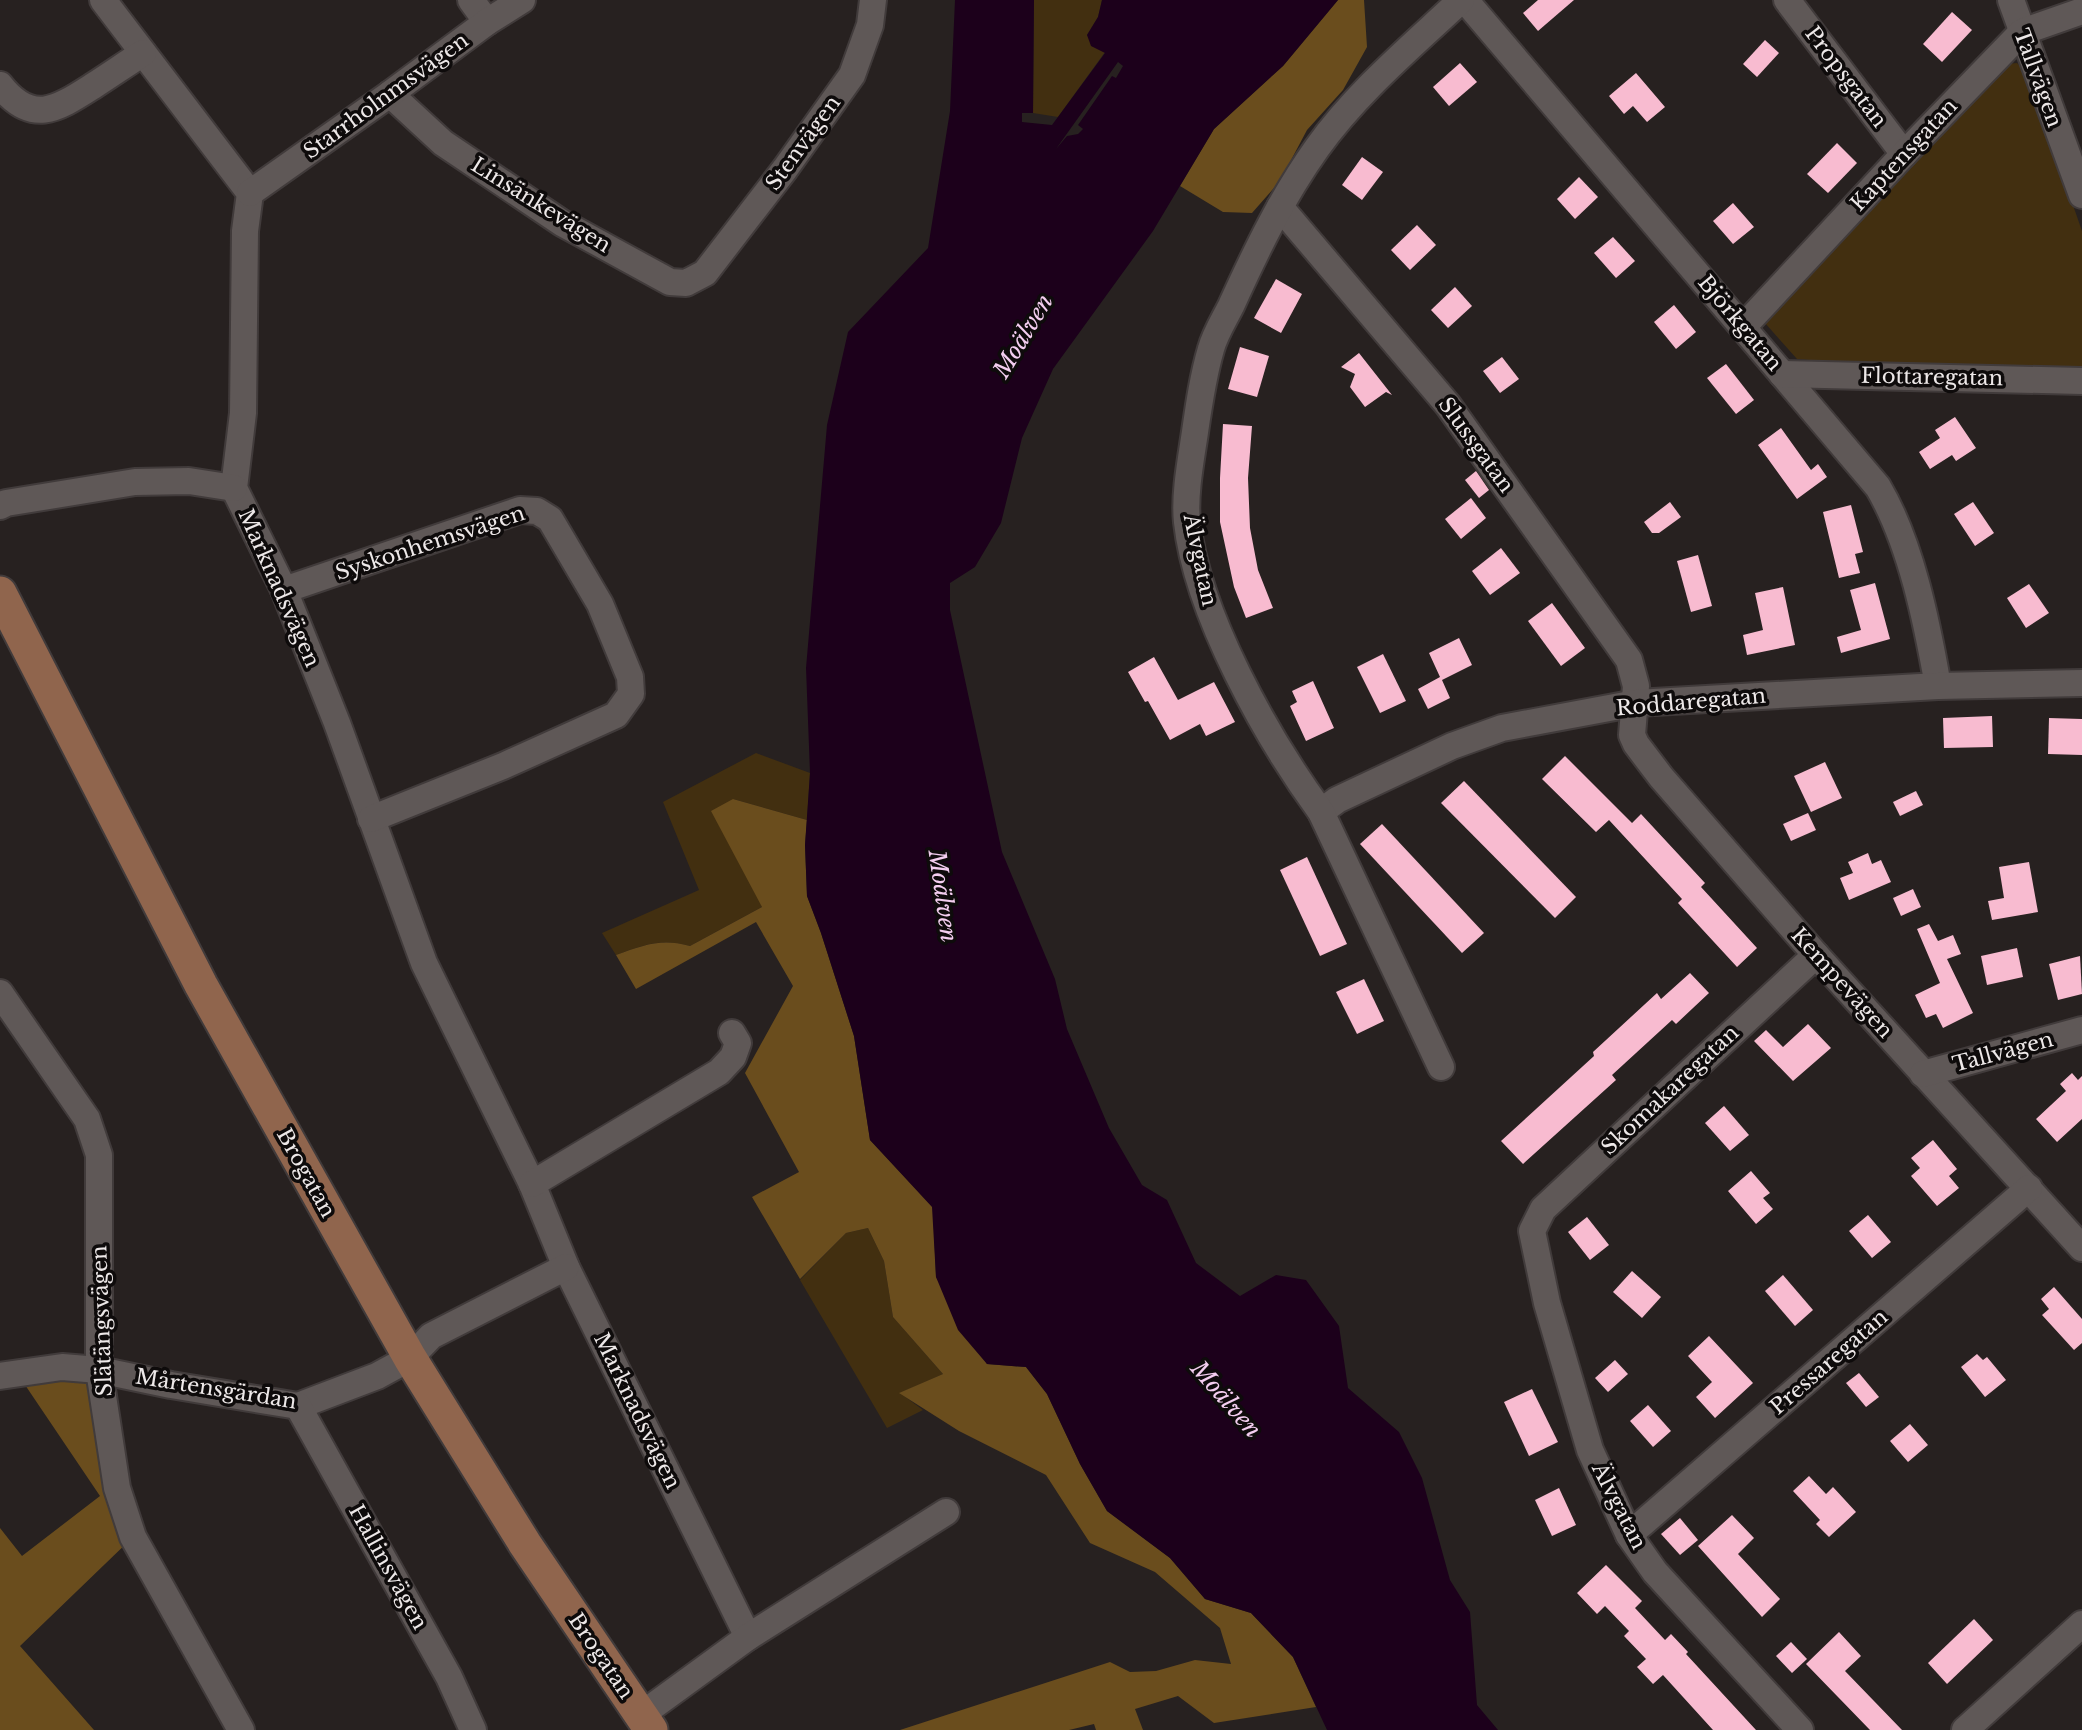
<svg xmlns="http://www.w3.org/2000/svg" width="2082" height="1730" viewBox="0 0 2082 1730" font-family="'Libre Baskerville',serif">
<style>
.green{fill:#422f10}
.forest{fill:#6a4d1d}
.water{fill:#1c001b;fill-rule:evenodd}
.building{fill:#f8bbd0}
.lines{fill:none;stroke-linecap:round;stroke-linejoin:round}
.minor-casing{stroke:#413b3b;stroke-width:30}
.major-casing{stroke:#413b3b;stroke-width:37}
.minor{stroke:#5f5857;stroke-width:26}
.major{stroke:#90654d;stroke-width:33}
.labels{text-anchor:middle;stroke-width:7;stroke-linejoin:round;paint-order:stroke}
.street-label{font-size:21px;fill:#ede8e8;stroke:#0e0b0b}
.water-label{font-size:23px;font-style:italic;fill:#f4cef0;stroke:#0e0b0b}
</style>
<rect width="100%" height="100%" fill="#272120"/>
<g class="green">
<polygon points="1034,0 1102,0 1098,17 1087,35 1105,52 1058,117 1033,113"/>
<polygon points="2017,63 2027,73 2082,231 2082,373 1860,364 1797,359 1765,323 1913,166 1993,72 2007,64"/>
<path d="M756,753L810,773L807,820L733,799L762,907L690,946C660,938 644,945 616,955L602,933L699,890L663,802Z"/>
<polygon points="868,1228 884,1261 893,1317 943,1374 900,1393 923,1410 887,1428 800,1280 846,1233"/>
</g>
<g class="forest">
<polygon points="1338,0 1364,0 1367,47 1343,90 1307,130 1280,181 1252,213 1223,212 1180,186 1214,129 1283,66"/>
<path d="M733,799L807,820L805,845L807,896L821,933L854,1036L870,1140L933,1207L936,1277L987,1364L1026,1367L1047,1394L1080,1464L1107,1511L1170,1558L1205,1599L1251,1613L1293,1657L1316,1707L1214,1723L1178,1696L1135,1709L1143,1730H1096L1094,1724L1069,1730H900L1110,1662L1130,1672L1156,1671L1195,1660L1231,1664L1220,1628L1155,1572L1090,1543L1046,1475L959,1431L899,1393L943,1374L893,1317L884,1261L868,1228L846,1233L800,1279L752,1197L799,1172L745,1073L793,986L756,922L636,989L616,955C644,945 661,938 690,946L762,907L711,811Z"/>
<polygon points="99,1370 133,1537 20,1646 94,1730 0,1730 0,1528 22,1556 100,1496 17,1373"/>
</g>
<path class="water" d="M955,0H1034L1033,113H1022V122L1052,125L1105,53L1091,46L1087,35L1098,17L1102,0H1338L1283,66L1214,129L1153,231L1053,369L1022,438L1001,523L975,567L950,583V610L1002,852L1055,979L1067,1029L1109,1128L1142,1185L1167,1200L1196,1263L1240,1296L1276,1275L1306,1280L1339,1326L1348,1388L1399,1432L1422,1478L1450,1580L1470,1612L1477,1705L1498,1730H1327L1293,1657L1251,1613L1205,1599L1170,1558L1107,1511L1080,1464L1047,1394L1026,1367L987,1364L958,1330L936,1277L932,1207L870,1140L854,1036L821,933L807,896L805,845L810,773L806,668L827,425L848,332L928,248L950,111ZM1118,62L1123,66L1116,78L1112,76L1078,125L1083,129L1078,134L1067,136L1056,149Z"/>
<g class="building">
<polygon points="1538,0 1574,0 1538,31 1523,13"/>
<polygon points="1952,12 1972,30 1942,62 1923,44"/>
<polygon points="1765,40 1779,53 1757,77 1743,64"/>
<polygon points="1460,63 1477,82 1449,106 1433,87"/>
<polygon points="1636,73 1665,107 1647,122 1633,106 1624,114 1609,96"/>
<polygon points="1837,143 1857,163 1828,193 1807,174"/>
<polygon points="1362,157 1383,172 1362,200 1342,185"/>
<polygon points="1579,177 1598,197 1575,219 1557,199"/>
<polygon points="1733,203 1754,227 1733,244 1713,221"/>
<polygon points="1417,225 1436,245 1410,270 1391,250"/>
<polygon points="1613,237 1635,261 1616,278 1594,253"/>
<polygon points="1276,279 1302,294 1281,333 1254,318"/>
<polygon points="1455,287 1472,306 1448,328 1431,310"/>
<polygon points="1674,305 1696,332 1676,349 1654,322"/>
<polygon points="1240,347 1269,356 1257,397 1228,389"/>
<polygon points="1359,353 1392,395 1386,392 1365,407 1350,387 1355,374 1341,367"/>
<polygon points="1502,357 1519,379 1500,393 1483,371"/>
<polygon points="1726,364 1754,400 1736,414 1707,378"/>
<polygon points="1955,417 1976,448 1956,461 1952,455 1930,469 1919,452 1940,438 1935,430"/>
<polygon points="1223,424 1252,426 1248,478 1250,528 1258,570 1273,608 1246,618 1234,587 1220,522 1220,478"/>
<polygon points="1781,428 1811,470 1818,464 1827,477 1797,499 1758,445"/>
<polygon points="1476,471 1489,490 1479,498 1465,480"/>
<polygon points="1471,498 1486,518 1461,539 1445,519"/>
<polygon points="1670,502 1681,517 1659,533 1652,533 1644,522"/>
<polygon points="1973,502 1994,533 1975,546 1954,514"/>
<polygon points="1851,505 1863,552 1855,554 1860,573 1839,578 1823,512"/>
<polygon points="1501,548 1520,573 1490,595 1472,571"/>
<polygon points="1698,555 1712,606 1691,612 1677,561"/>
<polygon points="1875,583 1890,639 1841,653 1837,637 1861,630 1850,590"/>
<polygon points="2029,584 2049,613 2026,628 2007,598"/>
<polygon points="1783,587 1795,645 1747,655 1743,635 1763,630 1755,593"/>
<polygon points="1552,603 1585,648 1561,666 1528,621"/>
<polygon points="1459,638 1472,665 1442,680 1450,698 1428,709 1418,689 1440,677 1429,653"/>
<polygon points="1383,654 1406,701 1380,713 1357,667"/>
<polygon points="1154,657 1178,700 1214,682 1235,722 1206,736 1200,724 1170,740 1148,701 1145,702 1128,672"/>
<polygon points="1313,681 1334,728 1306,741 1290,706 1297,702 1292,691"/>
<polygon points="1992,716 1993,747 1944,748 1943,718"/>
<polygon points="2049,718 2082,719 2082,755 2048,754"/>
<polygon points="1565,756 1632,823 1641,814 1705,883 1701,887 1757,948 1737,967 1678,903 1682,899 1609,820 1596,832 1542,779"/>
<polygon points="1825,762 1842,798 1811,812 1794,776"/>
<polygon points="1464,781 1576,897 1555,918 1441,803"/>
<polygon points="1916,791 1923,805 1900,816 1893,802"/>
<polygon points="1808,813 1816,830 1791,841 1783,824"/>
<polygon points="1382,824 1484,933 1462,953 1360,844"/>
<polygon points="1868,853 1872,864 1881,860 1891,882 1849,900 1840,878 1853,873 1848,862"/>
<polygon points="1307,857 1347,944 1320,956 1280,870"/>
<polygon points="2029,862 2038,912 1992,920 1988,901 2004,898 1999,867"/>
<polygon points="1913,889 1921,907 1901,916 1893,898"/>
<polygon points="1929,924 1938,941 1953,935 1961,954 1947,959 1973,1013 1943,1028 1936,1014 1926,1018 1915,995 1940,983 1917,929"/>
<polygon points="2017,948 2023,977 1987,985 1981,956"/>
<polygon points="2080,956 2082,994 2058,1000 2049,964"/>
<polygon points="1690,973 1709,993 1676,1024 1672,1020 1612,1075 1616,1080 1523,1164 1501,1141 1594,1056 1593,1052 1657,993 1661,999"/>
<polygon points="1364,979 1384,1021 1357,1034 1336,992"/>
<polygon points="1808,1024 1831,1048 1793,1081 1754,1041 1766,1030 1783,1047"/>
<polygon points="2072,1073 2078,1080 2082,1076 2082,1119 2057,1142 2036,1119 2066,1091 2060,1084"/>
<polygon points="1724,1106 1749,1135 1730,1151 1705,1123"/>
<polygon points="1933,1140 1957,1169 1949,1176 1959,1188 1937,1206 1911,1176 1920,1168 1911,1158"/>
<polygon points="1751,1171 1770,1193 1763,1198 1773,1209 1756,1224 1728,1191"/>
<polygon points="1868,1215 1891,1242 1872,1258 1849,1231"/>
<polygon points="1587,1217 1609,1245 1590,1260 1568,1232"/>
<polygon points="1632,1271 1661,1297 1642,1318 1613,1292"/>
<polygon points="1783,1275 1813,1310 1795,1326 1765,1291"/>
<polygon points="2054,1287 2082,1319 2082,1343 2074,1350 2042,1315 2049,1309 2041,1299"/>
<polygon points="1709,1336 1753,1383 1715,1418 1696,1397 1712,1382 1688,1356"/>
<polygon points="1977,1354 1983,1360 1987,1357 2006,1380 1985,1397 1961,1367"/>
<polygon points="1615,1360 1628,1374 1608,1392 1595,1378"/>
<polygon points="1859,1373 1879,1397 1866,1407 1846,1383"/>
<polygon points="1532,1389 1558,1442 1529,1456 1504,1402"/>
<polygon points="1648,1405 1671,1431 1653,1447 1630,1421"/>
<polygon points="1910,1424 1928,1445 1908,1462 1890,1441"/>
<polygon points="1809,1476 1826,1494 1833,1487 1856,1512 1829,1537 1816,1524 1820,1520 1793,1491"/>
<polygon points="1559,1488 1576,1525 1552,1536 1535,1500"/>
<polygon points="1732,1515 1754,1538 1738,1554 1780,1599 1762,1617 1698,1546"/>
<polygon points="1680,1518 1698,1540 1680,1555 1661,1534"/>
<polygon points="1606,1565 1642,1601 1635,1608 1665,1640 1671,1634 1688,1652 1686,1654 1756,1730 1713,1730 1663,1675 1653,1684 1637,1667 1646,1659 1624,1636 1629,1631 1605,1606 1597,1614 1577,1593"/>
<polygon points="1974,1619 1993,1640 1947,1684 1928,1663"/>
<polygon points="1839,1632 1861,1656 1845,1671 1902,1730 1870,1730 1806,1664"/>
<polygon points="1791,1642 1807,1659 1792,1673 1776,1656"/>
</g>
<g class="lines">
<defs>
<g id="minor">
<polyline points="103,0 250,193 245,231 243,413 234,488 284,590 337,723 424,963 532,1184 566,1267 748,1637"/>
<polyline points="471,0 487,22"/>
<path d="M1465,0L1878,487C1911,543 1927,623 1938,686"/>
<polyline points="1787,0 1904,154"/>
<polyline points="2011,0 2082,195"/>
<path d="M0,85C32,126 57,109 93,86C110,75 126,64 143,53"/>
<polyline points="390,94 443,143 562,223 670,282 686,283 705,273 785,169 852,75 870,25 873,0"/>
<polyline points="250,193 390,94 487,22 522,0"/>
<polyline points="1280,207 1448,405 1629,660 1636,686 1632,735 1636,744 1661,777 1816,955 2082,1248"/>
<polyline points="1744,326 1904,154 2022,32 2082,11"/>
<polyline points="1782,374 2082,381"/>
<polyline points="0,506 6,503 135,482 189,481 234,488"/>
<polyline points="284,590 520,510 537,511 550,519 600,604 630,677 631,694 616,715 503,766 371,819"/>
<polyline points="1321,812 1337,800 1452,746 1502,728 1636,703 1938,686 2082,683"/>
<polyline points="0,993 87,1119 99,1155 99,1370 117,1488 133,1537 241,1730"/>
<path d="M1441,1067L1321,812C1267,738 1197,614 1187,522C1184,495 1191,459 1195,432C1199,404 1203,376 1211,349C1215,334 1224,320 1231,306C1256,251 1282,197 1317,148C1357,92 1411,47 1461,0"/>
<polyline points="1923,1074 2082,1030"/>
<polyline points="532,1184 719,1072 733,1057 738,1043 732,1033"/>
<polyline points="0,1376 62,1367 99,1370 171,1385 298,1406 377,1376 410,1358 431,1336 566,1267"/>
<polyline points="298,1406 449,1677 473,1730"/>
<polyline points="1629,1535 2029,1188"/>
<polyline points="641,1715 748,1637 946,1512"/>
<polyline points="1800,1730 1655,1572 1629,1535 1590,1450 1547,1303 1532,1231 1543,1209 1816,955"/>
<polyline points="1965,1730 2082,1624"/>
</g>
<polyline id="major" points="0,593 201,985 410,1358 525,1544 651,1730"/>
</defs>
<use href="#minor" class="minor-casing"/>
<use href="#major" class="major-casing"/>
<use href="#minor" class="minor"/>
<use href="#major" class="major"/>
</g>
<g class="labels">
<g class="street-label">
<text transform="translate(1846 77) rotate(53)" y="7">Propsgatan</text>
<text transform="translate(2038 78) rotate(70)" y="7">Tallvägen</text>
<text transform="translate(386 96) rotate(-36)" y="7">Starrholnmsvägen</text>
<text transform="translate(803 143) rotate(-54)" y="7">Stenvägen</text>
<text transform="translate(1904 155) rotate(-47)" y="7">Kaptensgatan</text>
<text transform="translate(541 205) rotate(32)" y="7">Linsänkevägen</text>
<text transform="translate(1740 323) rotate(50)" y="7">Björkgatan</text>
<text transform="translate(1932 377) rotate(1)" y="7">Flottaregatan</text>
<text transform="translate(1476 445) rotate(54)" y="7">Slussgatan</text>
<text transform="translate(430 543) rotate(-18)" y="7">Syskonhemsvägen</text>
<text transform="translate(1200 560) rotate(78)" y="7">Älvgatan</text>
<text transform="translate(279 588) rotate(66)" y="7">Marknadsvägen</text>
<text transform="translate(1691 702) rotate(-5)" y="7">Roddaregatan</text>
<text transform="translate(1842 983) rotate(48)" y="7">Kempevägen</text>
<text transform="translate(2003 1052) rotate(-15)" y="7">Tallvägen</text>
<text transform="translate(1670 1090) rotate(-43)" y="7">Skomakaregatan</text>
<text transform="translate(306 1173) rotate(61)" y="7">Brogatan</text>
<text transform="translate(102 1321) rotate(-92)" y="7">Slätängsvägen</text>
<text transform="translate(1829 1362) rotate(-41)" y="7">Pressaregatan</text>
<text transform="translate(216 1389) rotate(9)" y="7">Mårtensgärdan</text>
<text transform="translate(637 1411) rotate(64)" y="7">Marknadsvägen</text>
<text transform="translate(1619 1506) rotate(63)" y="7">Älvgatan</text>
<text transform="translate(388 1567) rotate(61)" y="7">Hallinsvägen</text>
<text transform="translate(601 1656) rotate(56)" y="7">Brogatan</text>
</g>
<g class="water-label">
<text transform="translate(1023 336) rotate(-59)" y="8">Moälven</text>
<text transform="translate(943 896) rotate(82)" y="8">Moälven</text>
<text transform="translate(1226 1399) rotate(49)" y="8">Moälven</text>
</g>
</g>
</svg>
